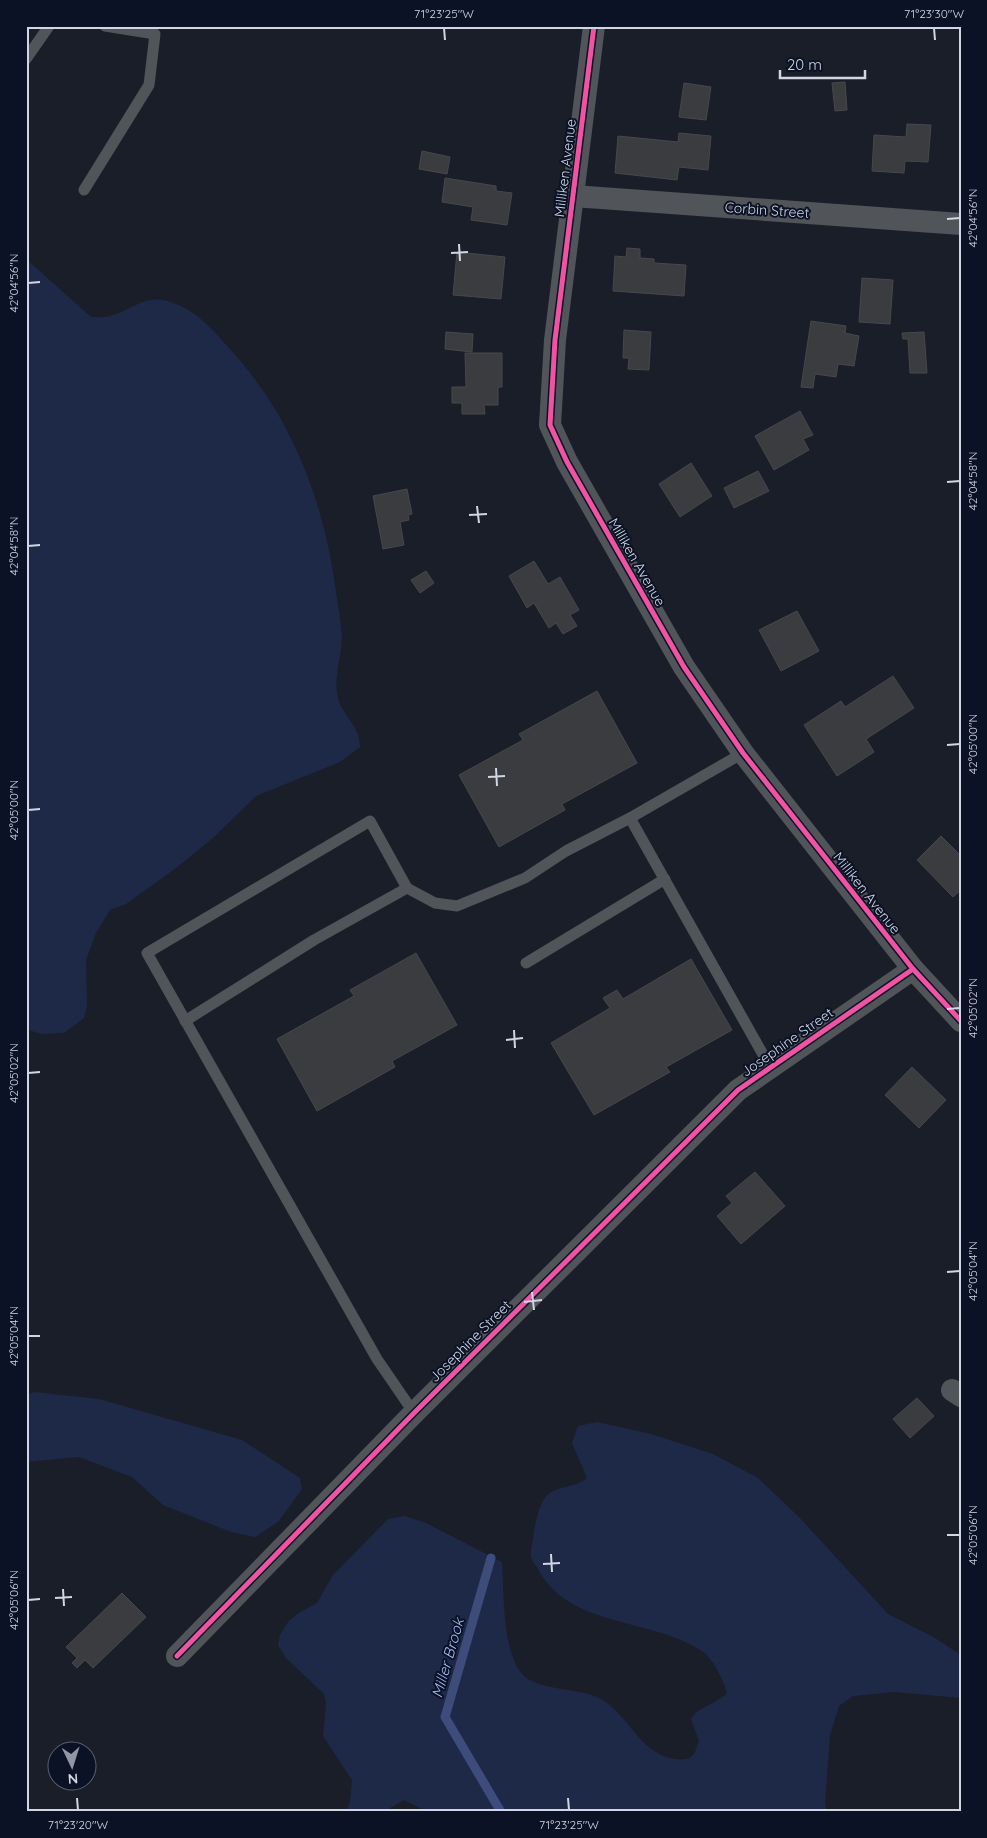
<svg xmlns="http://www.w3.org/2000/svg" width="987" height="1838" viewBox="0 0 987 1838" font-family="Quicksand,sans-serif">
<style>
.green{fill:#1e2948}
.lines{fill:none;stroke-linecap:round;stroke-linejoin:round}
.stream{stroke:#3d4c7b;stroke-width:9}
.building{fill:#3b3c3f;stroke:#47484b}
.lane{stroke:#515458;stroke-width:11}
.street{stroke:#515458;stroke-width:22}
.cycleway-casing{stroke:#0b1225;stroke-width:8}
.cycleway{stroke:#f153a3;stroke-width:5}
.ticks{fill:none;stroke:#d0d6e4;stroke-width:2}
.labels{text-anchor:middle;stroke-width:4;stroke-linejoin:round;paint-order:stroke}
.street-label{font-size:14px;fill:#d0d6e4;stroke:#0b1225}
.water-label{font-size:15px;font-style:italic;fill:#a5bdfb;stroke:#0b1225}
.neatline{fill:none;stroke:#d0d6e4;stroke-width:2}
.ticks-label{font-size:12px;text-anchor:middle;fill:#d0d6e4}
</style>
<rect width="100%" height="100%" fill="#1a1e29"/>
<g class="green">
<path d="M26,259L91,317C97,317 105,318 110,316C140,307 146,290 181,306C200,315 215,332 229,348C292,416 324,501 336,592C338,607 341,622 342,637C342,655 334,675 337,693C340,715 360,724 360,747L340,762L256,796L214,837L176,868L126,904L110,910L96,933L86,960L87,1006L84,1018L64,1033L41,1034L26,1029Z"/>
<polygon points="34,1392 99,1399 242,1440 300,1478 302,1489 278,1522 255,1537 231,1532 163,1505 132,1477 79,1457 26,1462 26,1395"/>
<path d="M597,1422L651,1434L713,1454L758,1478L799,1517L888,1614L935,1638L961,1655V1698L894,1692L853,1696L839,1706L830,1735L825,1804L827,1812H428L404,1800L390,1808L389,1812H346L350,1801L352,1780L323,1736L326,1703L324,1694L286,1658L278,1645L280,1635L288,1622L297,1614L317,1603L333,1575L388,1519L405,1516L426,1523L502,1562C504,1590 502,1656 524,1676C540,1690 576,1688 597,1697C628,1711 638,1754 675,1759C682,1760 688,1760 693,1755C696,1752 697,1745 699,1741L691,1719C697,1707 717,1704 727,1693C723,1679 714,1660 702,1651C653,1618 571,1628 539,1571C537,1567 533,1562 531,1558C530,1553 532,1545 533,1539C534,1528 538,1509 544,1499C553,1485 575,1489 587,1478L572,1443L578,1426Z"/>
</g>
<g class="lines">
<polyline class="stream" points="491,1558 445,1717 501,1812"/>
</g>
<g class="building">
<polygon points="845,82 847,110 835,111 832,83"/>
<polygon points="684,83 711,87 706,120 679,117"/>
<polygon points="907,124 931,125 928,162 905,161 904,173 872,171 874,135 906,137"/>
<polygon points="679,133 711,136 708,170 679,167 677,180 615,173 618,136 678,142"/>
<polygon points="422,151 450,157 447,174 419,169"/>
<polygon points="445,178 496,186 496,191 512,193 507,225 471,220 473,207 442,202"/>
<polygon points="627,248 640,249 640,258 654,259 654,263 686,265 684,296 613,291 615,256 626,257"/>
<polygon points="457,252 505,257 501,299 453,295"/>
<polygon points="862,278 893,280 890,324 859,322"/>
<polygon points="811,321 846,326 845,333 859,336 854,366 838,364 836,377 815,374 813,388 801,387"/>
<polygon points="624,330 651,332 649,370 628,369 629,358 623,358"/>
<polygon points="446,332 473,334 472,352 445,349"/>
<polygon points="924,332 927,373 910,373 908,339 903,339 902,333"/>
<polygon points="465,353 502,353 502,387 498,387 498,405 484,405 485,414 462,414 462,403 452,403 452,387 466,387"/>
<polygon points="800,411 813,435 803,439 809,450 774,470 755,436"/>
<polygon points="691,463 712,496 680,517 659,484"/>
<polygon points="758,471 769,491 734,508 724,488"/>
<polygon points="407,489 412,514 408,515 409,520 400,522 404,545 383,549 373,496"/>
<polygon points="534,561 548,584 560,577 579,610 570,615 577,626 563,634 556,623 549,628 534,603 527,608 509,576"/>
<polygon points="426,571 434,583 420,593 411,580"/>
<polygon points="797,611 819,651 781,671 759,630"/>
<polygon points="893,676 914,708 866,739 874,752 837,776 804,725 841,701 845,707"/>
<polygon points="597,691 637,763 562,804 565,810 499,847 459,775 523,740 519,734"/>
<polygon points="941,836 961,856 961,890 953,897 917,860"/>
<polygon points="416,953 457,1025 392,1061 395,1067 317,1111 277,1039 354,996 350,990"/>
<polygon points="691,959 732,1030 666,1067 670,1072 594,1115 551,1043 610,1008 603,998 617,990 623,999"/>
<polygon points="912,1067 946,1100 919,1128 885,1095"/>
<polygon points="755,1172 785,1206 741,1244 717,1216 732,1203 726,1196"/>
<polygon points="917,1398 934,1416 910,1438 893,1419"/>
<polygon points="122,1593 146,1617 93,1668 85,1660 77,1668 72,1663 77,1658 66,1647"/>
</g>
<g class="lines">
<g class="lane">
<polyline points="26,59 49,26"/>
<polyline points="84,190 149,85 155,34 105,26"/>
<polyline points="630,818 770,1067"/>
<polyline points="407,888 370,821 147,953 377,1359 414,1413"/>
<polyline points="526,963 665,879"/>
<polyline points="185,1021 314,940 407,888 435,903 457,906 525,878 566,851 630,818 743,753"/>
</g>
<g class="street">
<polyline points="594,26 555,340 550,425 567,462 684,667 743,753 913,969 961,1021"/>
<polyline points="573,196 961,224"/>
<polyline points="952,1390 961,1396"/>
<polyline points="177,1656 414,1413 738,1090 913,969"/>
</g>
<defs>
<g id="cycleway">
<polyline points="594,26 555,340 550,425 567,462 684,667 743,753 913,969 961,1021"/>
<polyline points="177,1656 414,1413 738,1090 913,969"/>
</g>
</defs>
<use href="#cycleway" class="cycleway-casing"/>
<use href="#cycleway" class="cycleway"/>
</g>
<path class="ticks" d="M444,28L445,40M934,28L935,40M947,219L960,218M459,244L460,261M451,253L468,252M28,283L40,282M947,482L960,481M477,506L479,523M469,515L487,514M28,546L40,545M947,745L960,744M496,768L497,786M488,777L505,776M28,810L40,809M947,1009L960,1008M514,1030L515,1048M506,1040L523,1038M28,1073L40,1072M947,1272L960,1271M532,1292L534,1310M524,1302L542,1300M28,1336H40M947,1535H960M551,1554L552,1572M543,1564L560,1563M63,1589L64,1606M55,1598L72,1597M28,1600L40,1599M77,1798L78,1810M568,1798L569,1810"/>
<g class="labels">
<g class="street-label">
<text transform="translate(565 168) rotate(-83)" y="5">Milliken Avenue</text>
<text transform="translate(767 210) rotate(4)" y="5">Corbin Street</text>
<text transform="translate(637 562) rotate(60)" y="5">Milliken Avenue</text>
<text transform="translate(867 893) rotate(52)" y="5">Milliken Avenue</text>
<text transform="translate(787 1042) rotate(-35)" y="5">Josephine Street</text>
<text transform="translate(470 1341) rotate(-45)" y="5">Josephine Street</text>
</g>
<g class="water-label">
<text transform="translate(448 1658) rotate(-74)" y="5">Miller Brook</text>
</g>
</g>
<rect width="987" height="1838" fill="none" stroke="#0b1225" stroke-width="55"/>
<g transform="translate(72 1766) rotate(176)"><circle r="24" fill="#0b1225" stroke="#5a6071"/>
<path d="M0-4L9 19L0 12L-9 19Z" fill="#9096a3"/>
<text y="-8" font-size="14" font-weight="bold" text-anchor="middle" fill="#d0d6e4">N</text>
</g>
<path d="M780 70v8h85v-8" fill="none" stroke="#d0d6e4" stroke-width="2.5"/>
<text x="787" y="70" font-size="15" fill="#d0d6e4" stroke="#0b1225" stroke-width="4" paint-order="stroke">20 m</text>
<rect x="28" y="28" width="932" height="1782" class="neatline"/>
<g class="ticks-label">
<text x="444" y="18">71°23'25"W</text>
<text x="934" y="18">71°23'30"W</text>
<text transform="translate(973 218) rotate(-90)" y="4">42°04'56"N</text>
<text transform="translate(14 283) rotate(-90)" y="4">42°04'56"N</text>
<text transform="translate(973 481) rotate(-90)" y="4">42°04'58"N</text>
<text transform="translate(14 546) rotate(-90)" y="4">42°04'58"N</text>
<text transform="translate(973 744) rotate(-90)" y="4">42°05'00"N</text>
<text transform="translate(14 810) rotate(-90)" y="4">42°05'00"N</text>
<text transform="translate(973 1008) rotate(-90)" y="4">42°05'02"N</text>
<text transform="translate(14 1073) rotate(-90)" y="4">42°05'02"N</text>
<text transform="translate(973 1271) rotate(-90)" y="4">42°05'04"N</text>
<text transform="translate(14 1336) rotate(-90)" y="4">42°05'04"N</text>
<text transform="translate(973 1535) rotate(-90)" y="4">42°05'06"N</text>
<text transform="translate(14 1600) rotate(-90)" y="4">42°05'06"N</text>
<text x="78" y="1829">71°23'20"W</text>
<text x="569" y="1829">71°23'25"W</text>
</g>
</svg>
